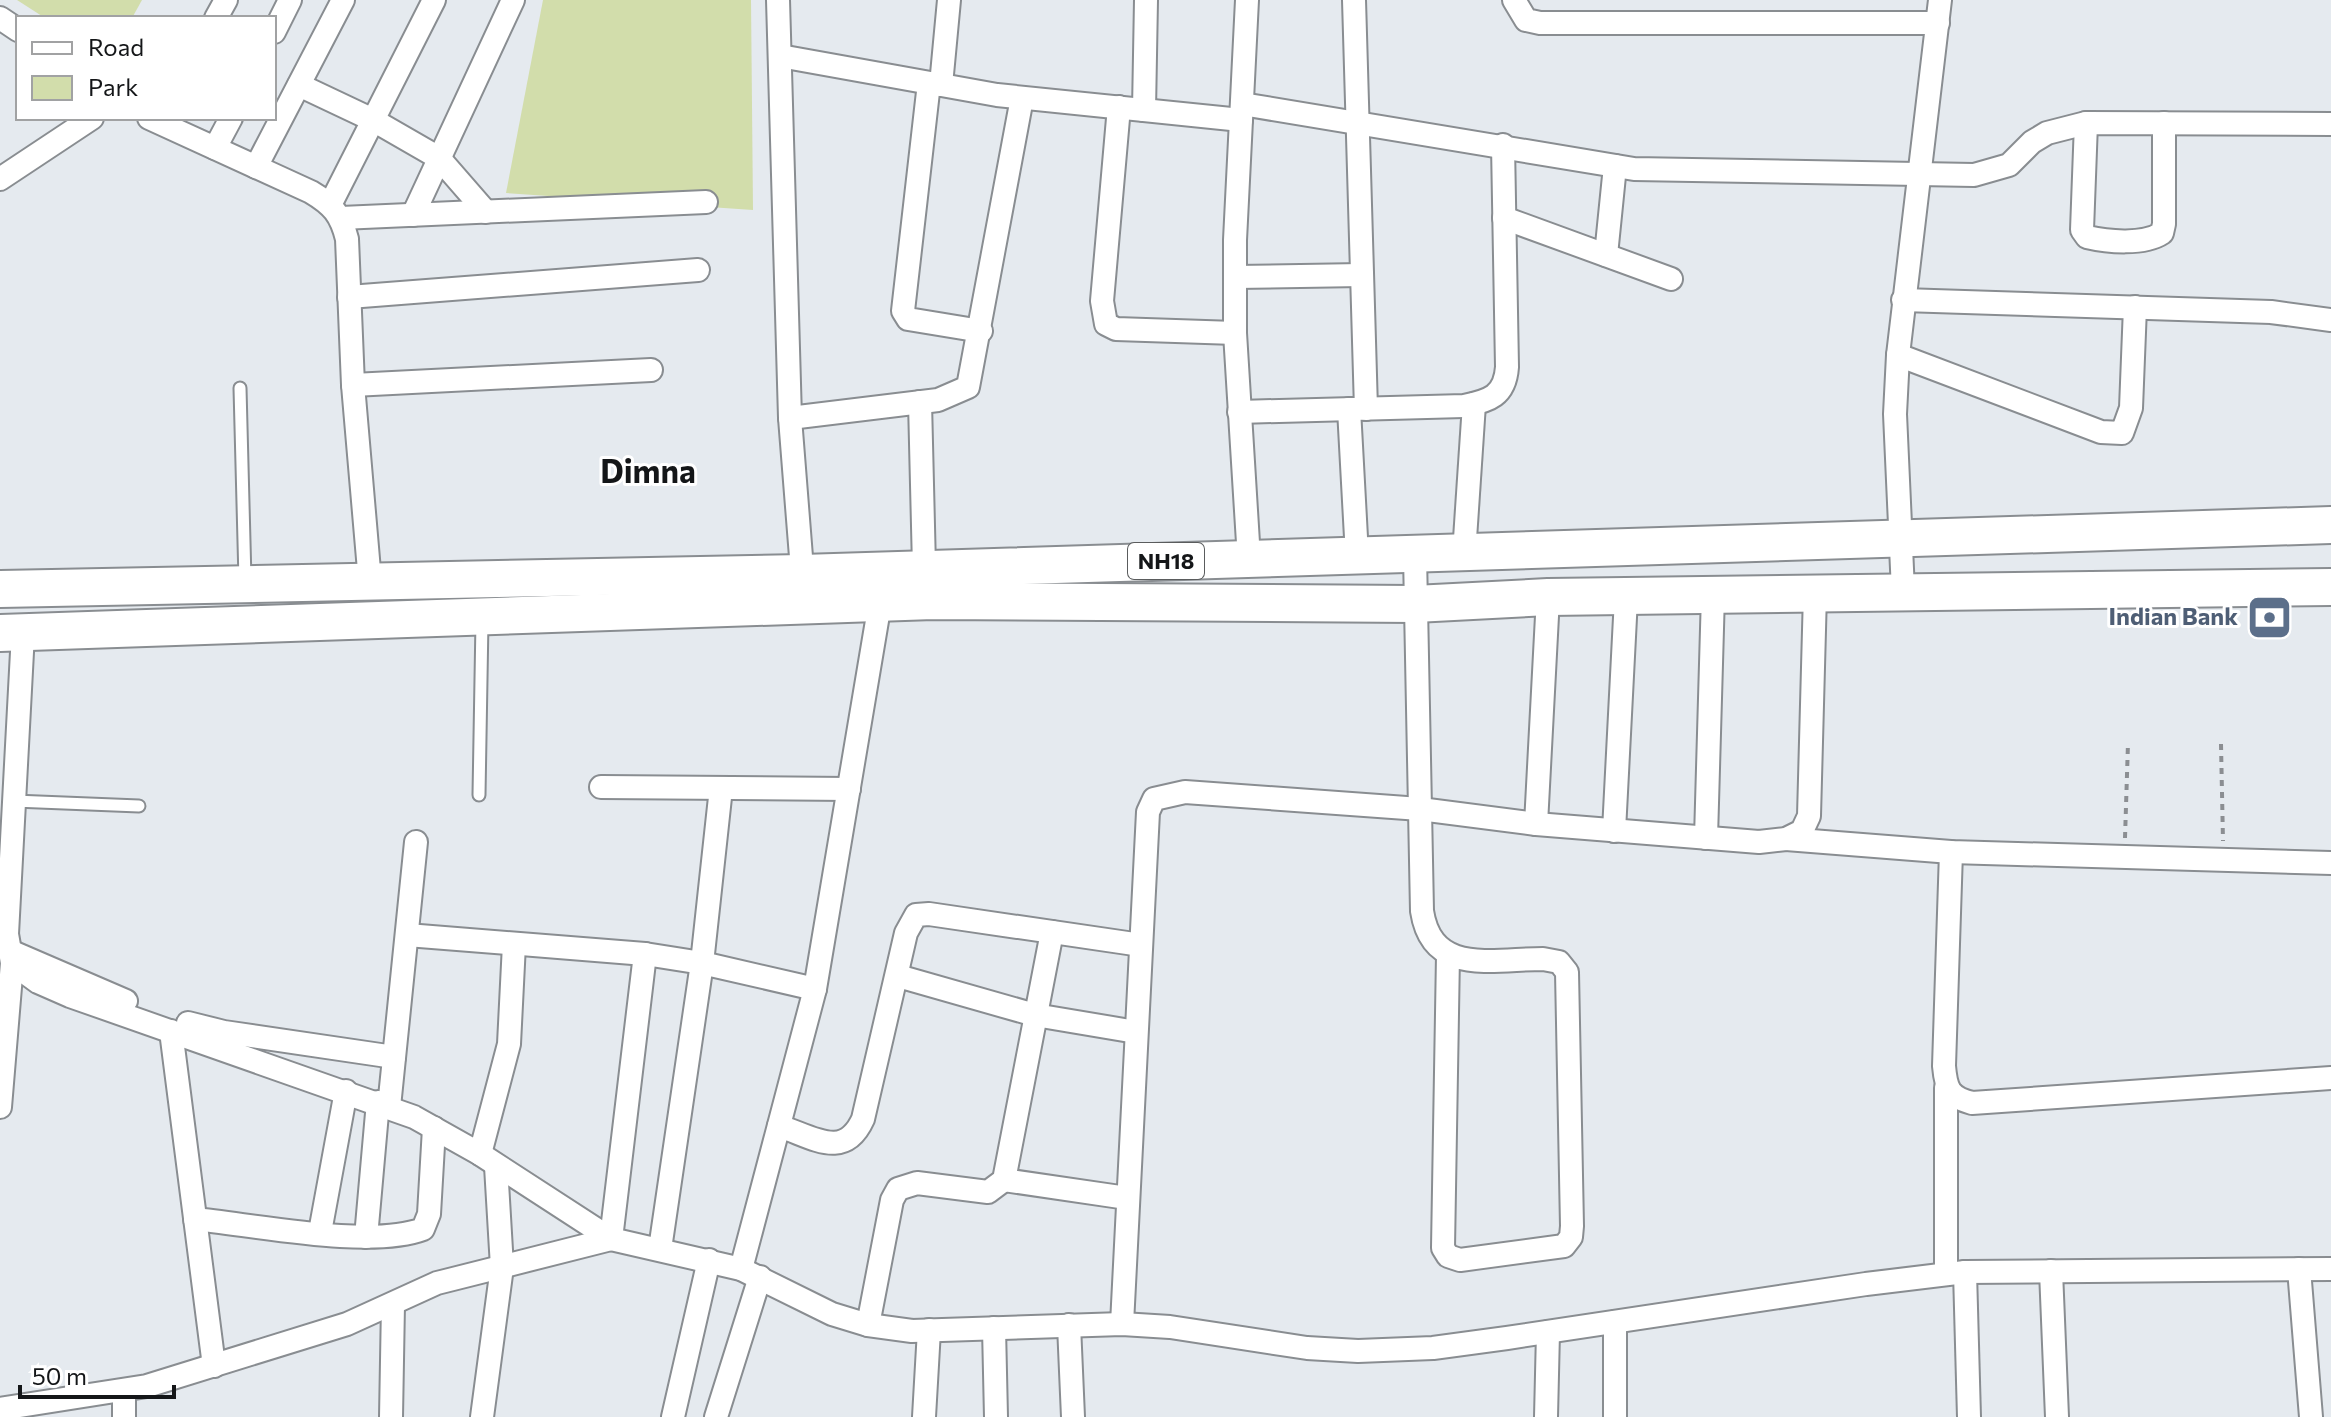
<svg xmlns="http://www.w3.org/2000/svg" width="2331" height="1417" viewBox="0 0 2331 1417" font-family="Commissioner,sans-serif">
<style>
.green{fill:#d2ddab}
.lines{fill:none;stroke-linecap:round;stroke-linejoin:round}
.service-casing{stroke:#898d91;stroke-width:15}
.minor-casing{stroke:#898d91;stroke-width:26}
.trunk-casing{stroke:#898d91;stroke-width:40}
.path{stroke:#8b8e92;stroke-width:4;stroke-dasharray:6 6;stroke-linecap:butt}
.service{stroke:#fff;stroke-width:11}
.minor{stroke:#fff;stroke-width:22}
.trunk{stroke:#fff;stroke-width:36}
.labels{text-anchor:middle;stroke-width:6;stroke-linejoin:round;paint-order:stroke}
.shield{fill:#fff;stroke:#5a5c5d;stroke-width:2}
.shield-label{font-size:22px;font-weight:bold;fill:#141618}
.service-label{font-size:24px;font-weight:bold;fill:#4e5e75;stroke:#fff;text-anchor:end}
.district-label{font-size:32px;font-weight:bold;fill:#141618;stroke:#fff}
</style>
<rect width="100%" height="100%" fill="#e5eaef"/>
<g class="green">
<polygon points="17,0 142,0 132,18 45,18"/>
<polygon points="543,0 751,0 753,210 506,193"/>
</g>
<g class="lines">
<defs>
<g id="service">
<polyline points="240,388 245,580"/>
<polyline points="479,795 482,621"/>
<polyline points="14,801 139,806"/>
</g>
<g id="minor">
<polyline points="778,0 790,418 803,582"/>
<polyline points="1247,0 1235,240 1235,333 1249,559"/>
<polyline points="1354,0 1366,409"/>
<polyline points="1514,0 1526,20 1540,23 1938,23"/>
<polyline points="0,18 18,30"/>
<polyline points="216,18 226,0"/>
<polyline points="274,32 290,0"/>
<polyline points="780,56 997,95 1241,120"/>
<polyline points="929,83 903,311 908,319 981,331"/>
<polyline points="299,85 373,120 439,158 486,212"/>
<polyline points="941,85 949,0"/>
<polyline points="1242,104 1634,169 1974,175 2009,165 2032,142 2047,133 2086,123 2331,124"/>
<polyline points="1119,107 1102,301 1106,324 1116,329 1235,333"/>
<polyline points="1144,110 1146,0"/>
<path d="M149,118L311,192C333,205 341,215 347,239L353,385L370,582"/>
<path d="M2086,123L2082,230L2087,237C2108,242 2144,245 2162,233L2164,224V123"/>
<polyline points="215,148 231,118"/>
<polyline points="256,167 343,0"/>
<polyline points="0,179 92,118"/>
<polyline points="331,203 434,0"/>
<polyline points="413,215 513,0"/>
<polyline points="341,218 706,202"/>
<polyline points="1504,218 1671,279"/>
<polyline points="1606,255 1615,166"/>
<polyline points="1235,277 1362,275"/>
<polyline points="349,297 698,270"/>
<polyline points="1903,300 2271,312 2331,320"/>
<polyline points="1898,355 2101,432 2122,433 2131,408 2135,307"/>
<polyline points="353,385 651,370"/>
<polyline points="920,402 924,567"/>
<polyline points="1349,409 1357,556"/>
<path d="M1239,412L1464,406C1489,401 1505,396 1507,367L1503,145"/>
<polyline points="790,418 938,400 968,387 1022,98"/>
<polyline points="1464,554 1474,404"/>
<path d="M1415,555L1422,911C1432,976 1492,959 1543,959L1559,962L1567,972L1572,1226L1571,1237L1564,1246L1460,1260L1448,1256L1443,1248L1448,955"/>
<polyline points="1903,591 1895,414 1898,355 1940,0"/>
<polyline points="23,633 7,934 12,963 38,982 70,996 414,1117 480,1154 611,1239 741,1269 832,1314 868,1325 912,1331 1122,1324 1170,1327 1307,1348 1358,1351 1433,1348 1507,1338 1866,1284 1965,1272 2331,1269"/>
<polyline points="601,787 849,789"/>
<polyline points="1536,824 1548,597"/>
<polyline points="1614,831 1626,598"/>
<polyline points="1706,838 1713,594"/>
<polyline points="1786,839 1951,852 2331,863"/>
<path d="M1951,852L1944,1066C1946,1089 1949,1097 1972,1103L2331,1078"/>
<polyline points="407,935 645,954 702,963 815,989"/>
<polyline points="10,951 126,1001"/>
<polyline points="898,976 1035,1015 1136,1032"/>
<polyline points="188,1023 224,1032 394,1057"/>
<polyline points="171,1031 214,1366"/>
<polyline points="0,1107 12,963"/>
<polyline points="389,1107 416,842"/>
<path d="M779,1126C813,1137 844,1161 863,1119L906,933L916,915L929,914L1141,945"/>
<polyline points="480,1154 509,1044 514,944"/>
<polyline points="1004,1180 1127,1198"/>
<path d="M195,1219C255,1225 370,1249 423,1229L429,1214L434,1128"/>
<polyline points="320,1232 346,1091"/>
<polyline points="366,1237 378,1102"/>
<polyline points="660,1249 702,963 721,788"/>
<polyline points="741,1269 815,989 880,603"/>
<polyline points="2299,1269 2311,1417"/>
<polyline points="2051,1271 2057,1417"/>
<polyline points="1965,1272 1969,1417"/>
<polyline points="1946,1274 1946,1088"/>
<polyline points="1615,1322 1615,1417"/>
<polyline points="1122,1324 1148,812 1154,799 1185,792 1420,809 1536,824 1759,842 1786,839 1802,831 1809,816 1815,593"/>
<polyline points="868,1325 892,1200 898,1189 917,1183 988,1192 1004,1180 1052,932"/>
<polyline points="1069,1325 1073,1417"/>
<polyline points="994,1328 996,1417"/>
<polyline points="0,1409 147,1386 347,1324 437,1283 611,1239 645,954"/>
<polyline points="124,1417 124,1391"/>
<polyline points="391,1417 393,1304"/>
<polyline points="482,1417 502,1267 496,1166"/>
<polyline points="673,1417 709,1260"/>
<polyline points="716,1417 760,1277"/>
<polyline points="924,1417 929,1330"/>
<polyline points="1546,1417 1548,1332"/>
</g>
<g id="trunk">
<polyline points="0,589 802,573 2331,525"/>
<polyline points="0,633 933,601 1415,604 1548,597 2331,587"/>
</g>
</defs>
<use href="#service" class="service-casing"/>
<use href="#minor" class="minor-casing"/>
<use href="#trunk" class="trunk-casing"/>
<g class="path">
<polyline points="2221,744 2223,841"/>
<polyline points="2125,838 2128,743"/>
</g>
<use href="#service" class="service"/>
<use href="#minor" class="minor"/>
<use href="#trunk" class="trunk"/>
</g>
<defs>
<symbol id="bank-square" viewBox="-11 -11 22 22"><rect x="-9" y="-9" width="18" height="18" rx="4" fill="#5c6f8a" stroke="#fff"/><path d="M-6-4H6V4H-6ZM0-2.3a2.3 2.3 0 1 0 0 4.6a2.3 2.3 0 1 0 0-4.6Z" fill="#fff"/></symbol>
</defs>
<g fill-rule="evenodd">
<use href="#bank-square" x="2244" y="592" width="51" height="51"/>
</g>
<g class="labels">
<rect class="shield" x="1128" y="543" width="76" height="36" rx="6"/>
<g class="shield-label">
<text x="1166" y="569">NH18</text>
</g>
<g class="service-label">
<text x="2238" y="625">Indian Bank</text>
</g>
<g class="district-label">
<text x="648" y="483">Dimna</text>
</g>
</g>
<rect x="16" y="16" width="260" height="104" fill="#ffffff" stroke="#a1a2a3" stroke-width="2"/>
<rect x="32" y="42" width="40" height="12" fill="#ffffff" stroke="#a1a2a3" stroke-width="2"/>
<text x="88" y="56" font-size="24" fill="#141618">Road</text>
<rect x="32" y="76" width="40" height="24" fill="#d2ddab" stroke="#a1a2a3" stroke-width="2"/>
<text x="88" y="96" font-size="24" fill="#141618">Park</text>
<path d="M20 1385v12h154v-12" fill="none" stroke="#141618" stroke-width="4"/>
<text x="32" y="1385" font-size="24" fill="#141618" stroke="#ffffff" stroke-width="6" paint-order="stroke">50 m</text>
</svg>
